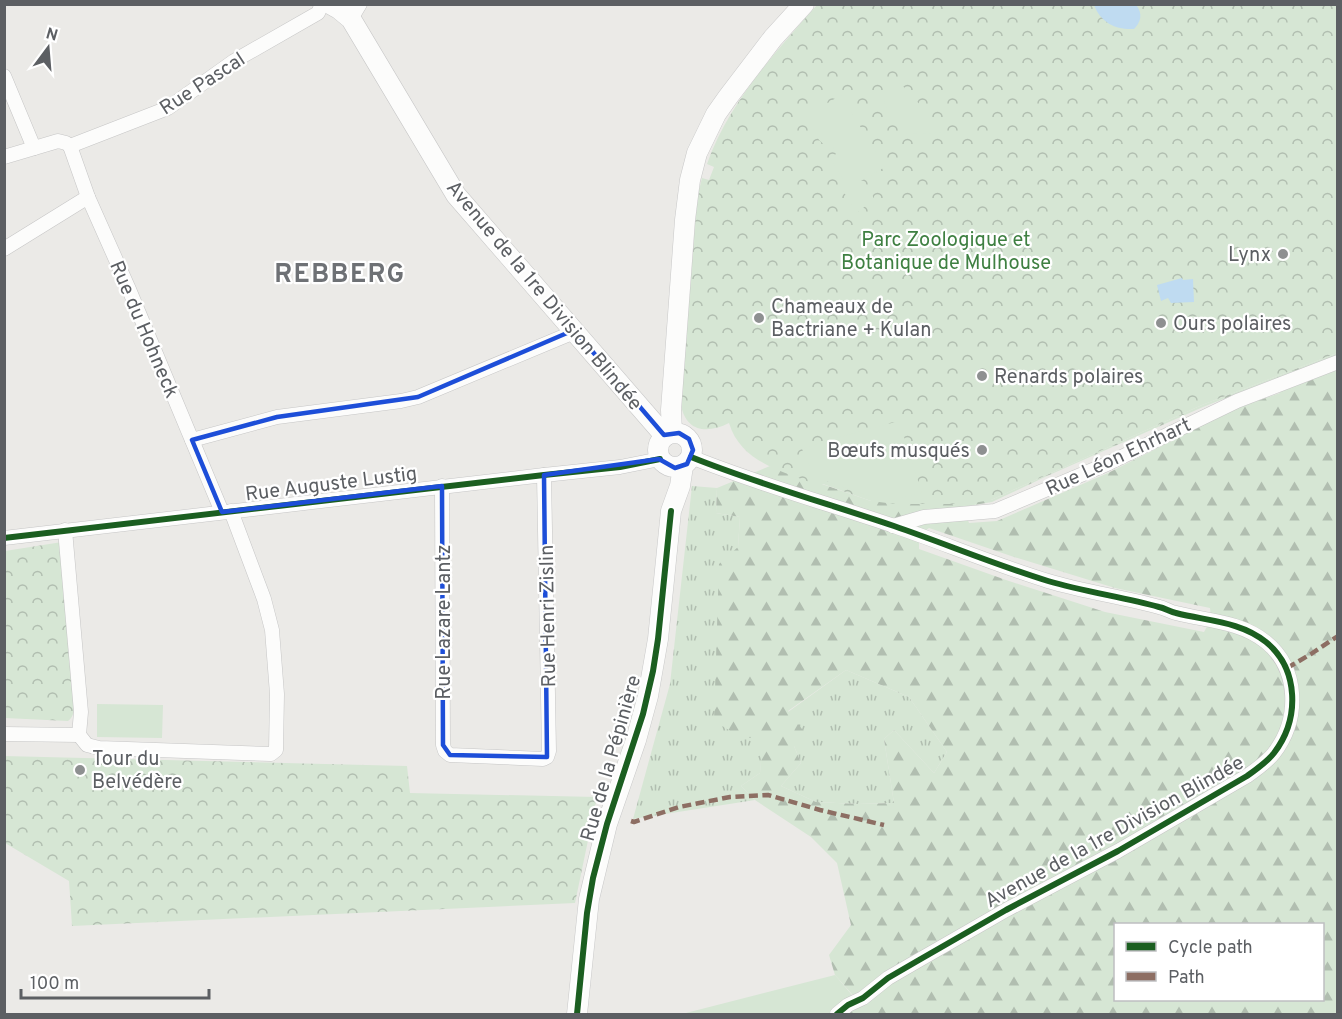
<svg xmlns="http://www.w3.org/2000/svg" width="1342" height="1019" viewBox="0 0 1342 1019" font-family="Overpass,sans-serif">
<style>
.grass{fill:url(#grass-tufts)}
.forest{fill:url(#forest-firs);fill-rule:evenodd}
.park{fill:url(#park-crowns)}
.garden{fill:#d6e6d4}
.water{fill:#bfdbf1}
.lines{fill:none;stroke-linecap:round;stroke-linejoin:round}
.minor-casing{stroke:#c6c6c6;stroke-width:15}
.secondary-casing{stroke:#c8c8c8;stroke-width:21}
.minor{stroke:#fcfcfb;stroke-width:14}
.secondary{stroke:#fcfcfb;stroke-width:20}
.quiet{stroke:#8d6e63;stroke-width:4.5;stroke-dasharray:9 4.5;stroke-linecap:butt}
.cycleway-casing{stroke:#fff;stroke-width:10}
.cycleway{stroke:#1b5e20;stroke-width:6}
.marked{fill:none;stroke:#1d4ed8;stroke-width:4.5;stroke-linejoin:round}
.poi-dot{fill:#8e9091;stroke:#fff;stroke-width:2}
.labels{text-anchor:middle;stroke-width:4.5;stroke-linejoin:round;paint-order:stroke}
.street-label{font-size:20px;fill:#5c5f63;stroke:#fff}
.park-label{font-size:20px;fill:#3f8042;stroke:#fff}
.poi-label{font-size:20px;fill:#5c5f63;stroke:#fff;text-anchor:start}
.district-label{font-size:26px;font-weight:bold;letter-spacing:1.5px;fill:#6e7175;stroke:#fff}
</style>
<defs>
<pattern id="grass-tufts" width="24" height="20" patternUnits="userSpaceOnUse" patternTransform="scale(1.5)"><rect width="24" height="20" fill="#d6e6d4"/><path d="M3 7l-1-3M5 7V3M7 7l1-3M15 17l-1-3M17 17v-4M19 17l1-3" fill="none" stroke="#b1beb0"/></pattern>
<pattern id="forest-firs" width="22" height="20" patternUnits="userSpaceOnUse" patternTransform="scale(1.5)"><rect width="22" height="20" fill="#d6e6d4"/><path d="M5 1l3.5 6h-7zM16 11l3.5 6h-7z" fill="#b1beb0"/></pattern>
<pattern id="park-crowns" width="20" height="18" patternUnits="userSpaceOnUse" patternTransform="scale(1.5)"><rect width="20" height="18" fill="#d6e6d4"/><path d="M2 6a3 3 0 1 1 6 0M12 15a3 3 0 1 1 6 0" fill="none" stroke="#b1beb0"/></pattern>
</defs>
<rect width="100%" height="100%" fill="#ebeae7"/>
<g class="grass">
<polygon points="692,486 717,488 716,513 740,517 738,547 763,738 760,773 741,786 755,800 633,819 670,684"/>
<polygon points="846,670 909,697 947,752 934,773 894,730 884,739 894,803 858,804 816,802 781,786 801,763 794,746 788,712"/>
</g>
<path class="forest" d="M1337,353V1014H843L858,1001L835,975L829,955L851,925L837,863L811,837L755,800L741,786L760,773L762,738H742L714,721L719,564L738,547L740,517L716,513L717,488L770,466L871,501L991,500L1202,405ZM1274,379L1280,384V393L1237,408L1108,473L997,521L969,523L966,514L968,506L992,502L1047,476L1203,407ZM929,528L1014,557L1115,588L1210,608L1211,619L1204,632L1105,612L1006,580L919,549V535ZM846,670L909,697L947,752L934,773L894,730L884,739L894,803L858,804L816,802L781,786L801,763L794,746L805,733L788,711ZM1116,924H1322V1000H1116Z"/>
<g class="park">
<path d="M817,5H1337V353L1202,405L991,500L967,504H895L871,501L823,484L817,485C783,471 741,463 729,423C707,434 686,432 681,405L697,198L702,178L709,180L714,167L707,164C728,104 776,51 817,5Z"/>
<path d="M62,542L74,701C74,708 75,716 68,721L5,718V551Z"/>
<polygon points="4,756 407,766 410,793 597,797 575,903 72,926 69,881 5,843"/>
</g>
<g class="garden">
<polygon points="900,83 945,132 925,134 905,133 891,118 884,102"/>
<polygon points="841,95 885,167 861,181 863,184 868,185 874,199 857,213 838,183 843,179 830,158 836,154 833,147 829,149 819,140 806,116"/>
<polygon points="899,421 922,493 895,499 872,497 823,480 816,480 802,449 836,438"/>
<polygon points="97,704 163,705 162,738 97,737"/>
<polygon points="835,975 858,1002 843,1014 682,1014"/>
</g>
<g class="water">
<path d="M1094,5H1136C1143,13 1141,22 1134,29C1116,30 1101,23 1094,5Z"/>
<polygon points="1182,278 1183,280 1193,279 1194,302 1171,303 1168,298 1161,301 1157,285"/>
</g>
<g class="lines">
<defs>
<g id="minor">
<polyline points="351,19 360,4"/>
<polyline points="4,76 34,148"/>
<polyline points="70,146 88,197 128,287 222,512"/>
<polyline points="70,146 168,108 234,61 318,13 322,4"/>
<polyline points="4,157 58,141 66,143 70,146"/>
<polyline points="4,249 88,197"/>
<polyline points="192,440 277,417 401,401 418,397 567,335 574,330"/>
<path d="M691,457C758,484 826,503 894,526C946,544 996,565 1048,581C1085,592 1123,597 1159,607C1165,608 1170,612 1176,613C1207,621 1240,621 1266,642C1299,669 1300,719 1274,753C1267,762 1257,769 1247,776L1118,851L1006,910L919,960L888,978L863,998L848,1005L837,1014"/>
<polyline points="442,486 443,745 445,751 450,755 543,759 547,757 549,751 544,475"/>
<polyline points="893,526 924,517 995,511 1107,464 1237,401 1338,362"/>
<polyline points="65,530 81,712 79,735"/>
<polyline points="4,538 544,475 620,467 660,459"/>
<polyline points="4,734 79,735"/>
<polyline points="79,735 87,745 99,748 271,754 276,750 277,694 272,630 264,599 231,511"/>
</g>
<g id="secondary">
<polyline points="330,4 339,9 351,19 456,195 665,436"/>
<circle cx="675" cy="450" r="17"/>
<polyline points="672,433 671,410 685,220 690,180 697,153 716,114 728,97 773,38 804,4"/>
<polyline points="577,1014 589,899 607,824 636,740 648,696 658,639 671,511 680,486 683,466"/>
</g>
</defs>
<use href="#minor" class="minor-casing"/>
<use href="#secondary" class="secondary-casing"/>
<use href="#minor" class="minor"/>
<use href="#secondary" class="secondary"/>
<g class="quiet">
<polyline points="1287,668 1311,654 1338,636"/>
<polyline points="631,821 634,822 679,807 730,797 768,795 820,810 884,825"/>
</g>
<defs>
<g id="cycleway">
<path d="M691,457C758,484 826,503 894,526C946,544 996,565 1048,581C1085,592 1123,597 1159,607C1165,608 1170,612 1176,613C1207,621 1240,621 1266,642C1299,669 1300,719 1274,753C1267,762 1257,769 1247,776L1118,851L1006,910L919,960L888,978L863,998L848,1005L837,1014"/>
<polyline points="4,538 544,475 620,467 660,459"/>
<polyline points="577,1014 587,913 593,878 607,824 643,714 653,671 658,639 671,511"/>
</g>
</defs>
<use href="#cycleway" class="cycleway-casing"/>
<use href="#cycleway" class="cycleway"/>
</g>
<path class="marked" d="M574,330L664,435L679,433L689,439L693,450L687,464L675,468L659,459L544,475L547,757L450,755L443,745L442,486L222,512L192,440L277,417L418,397Z"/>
<g class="poi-dot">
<circle cx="1283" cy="254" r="6"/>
<circle cx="759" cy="318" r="6"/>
<circle cx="1161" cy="323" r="6"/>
<circle cx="982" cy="376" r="6"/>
<circle cx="982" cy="450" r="6"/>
<circle cx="80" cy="770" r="6"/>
</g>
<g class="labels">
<g class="street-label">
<text transform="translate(202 83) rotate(-33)" y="7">Rue Pascal</text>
<text transform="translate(545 295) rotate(50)" y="7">Avenue de la 1re Division Blindée</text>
<text transform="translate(145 329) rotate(67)" y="7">Rue du Hohneck</text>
<text transform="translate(1118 456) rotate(-25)" y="7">Rue Léon Ehrhart</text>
<text transform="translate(331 483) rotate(-7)" y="7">Rue Auguste Lustig</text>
<text transform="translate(547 616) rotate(-91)" y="7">Rue Henri Zislin</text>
<text transform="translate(443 622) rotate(-90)" y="7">Rue Lazare Lantz</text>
<text transform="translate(610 758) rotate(-74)" y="7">Rue de la Pépinière</text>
<text transform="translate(1114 831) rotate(-29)" y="7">Avenue de la 1re Division Blindée</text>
</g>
<g class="park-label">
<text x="946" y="246">Parc Zoologique et<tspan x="946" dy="23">Botanique de Mulhouse</tspan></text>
</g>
<g class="poi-label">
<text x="1271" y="261" text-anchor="end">Lynx</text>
<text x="771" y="313">Chameaux de<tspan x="771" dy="23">Bactriane + Kulan</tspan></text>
<text x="1173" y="330">Ours polaires</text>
<text x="994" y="383">Renards polaires</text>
<text x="970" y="457" text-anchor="end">Bœufs musqués</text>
<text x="92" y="765">Tour du<tspan x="92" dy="23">Belvédère</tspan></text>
</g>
<g class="district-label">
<text x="340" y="282">REBBERG</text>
</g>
</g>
<rect width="1342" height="1019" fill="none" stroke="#5c5f63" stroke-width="12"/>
<rect x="1114" y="923" width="210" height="78" fill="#ffffff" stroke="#bebfc1" stroke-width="1.5"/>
<rect x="1126" y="942" width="30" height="9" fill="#1b5e20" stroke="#bebfc1" stroke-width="1.5"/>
<text x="1168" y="953" font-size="18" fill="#5c5f63">Cycle path</text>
<rect x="1126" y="972" width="30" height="9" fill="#8d6e63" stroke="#bebfc1" stroke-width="1.5"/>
<text x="1168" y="983" font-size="18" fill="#5c5f63">Path</text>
<g transform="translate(48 48) rotate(16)" stroke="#ffffff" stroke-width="4.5" paint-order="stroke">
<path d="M0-4.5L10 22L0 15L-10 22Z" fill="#5c5f63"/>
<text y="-9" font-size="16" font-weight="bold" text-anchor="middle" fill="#5c5f63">N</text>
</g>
<path d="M21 989v9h188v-9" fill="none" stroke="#5c5f63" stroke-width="3"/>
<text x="30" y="989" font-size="18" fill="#5c5f63" stroke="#ffffff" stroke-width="4.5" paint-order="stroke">100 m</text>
</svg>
